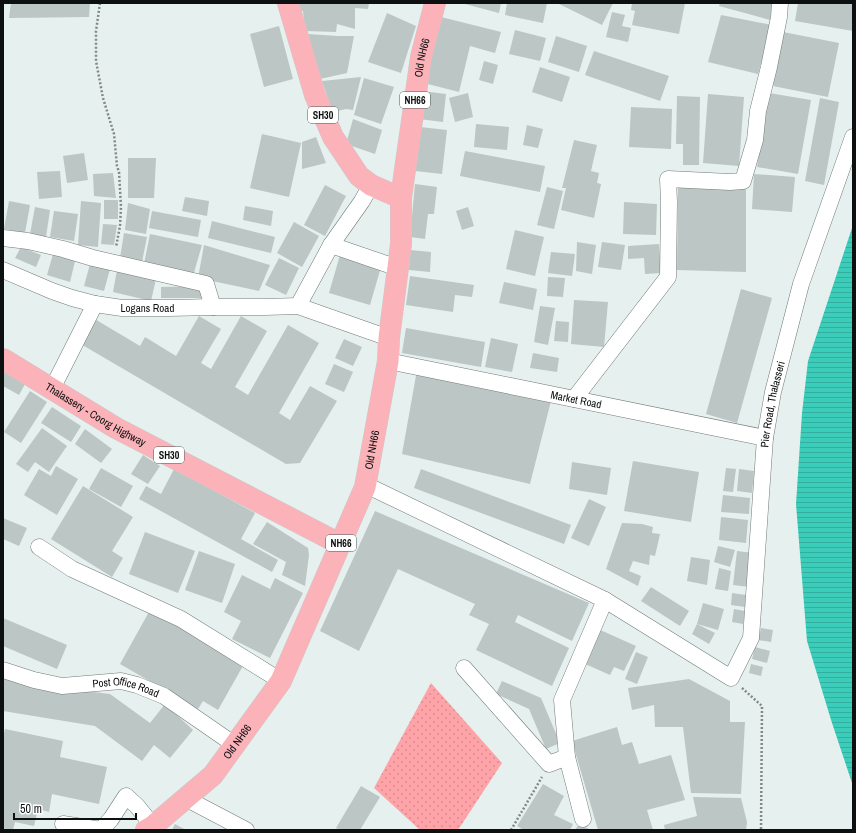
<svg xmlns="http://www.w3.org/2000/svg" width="856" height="833" viewBox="0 0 856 833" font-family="'Archivo Narrow',sans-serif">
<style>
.park{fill:url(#park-dots)}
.water{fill:url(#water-rules)}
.building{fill:#bcc6c4}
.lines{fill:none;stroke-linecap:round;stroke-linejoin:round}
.minor-casing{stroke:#727b79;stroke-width:17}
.major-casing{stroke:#cacaca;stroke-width:22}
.path{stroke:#818887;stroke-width:2.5;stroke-dasharray:2 2;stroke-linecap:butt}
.minor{stroke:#fff;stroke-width:16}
.major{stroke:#fbb2b9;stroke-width:21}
.labels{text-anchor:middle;stroke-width:4;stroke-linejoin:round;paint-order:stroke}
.shield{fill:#fff;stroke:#565858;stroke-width:1}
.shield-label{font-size:10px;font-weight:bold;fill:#0d1010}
.street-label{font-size:11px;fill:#0d1010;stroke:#fff}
</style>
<defs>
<pattern id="park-dots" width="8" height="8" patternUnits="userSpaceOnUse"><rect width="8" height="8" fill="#fea3a8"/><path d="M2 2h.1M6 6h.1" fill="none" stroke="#d88b90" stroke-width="1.8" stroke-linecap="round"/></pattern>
<pattern id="water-rules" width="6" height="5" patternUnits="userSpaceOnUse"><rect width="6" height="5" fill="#3bcdba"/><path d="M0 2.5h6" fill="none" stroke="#33af9f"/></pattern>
</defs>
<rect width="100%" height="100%" fill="#e6f0ee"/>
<polygon class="park" points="431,683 502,763 458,830 420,830 374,788"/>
<polygon class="water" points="853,225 853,786 832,723 807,641 796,504 802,413 808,361"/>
<g class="building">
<polygon points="11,3 90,3 89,17 9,18"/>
<polygon points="291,3 369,3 368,9 355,8 355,29 337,24 336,32 305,31 303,11 291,10"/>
<polygon points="461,3 501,3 499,13"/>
<polygon points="507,3 547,3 543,23 505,15"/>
<polygon points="557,3 613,3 602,25"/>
<polygon points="632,3 685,3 679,34 632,25 635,11 631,10"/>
<polygon points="720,3 773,3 770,20 719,6"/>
<polygon points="798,3 853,3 853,31 795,21"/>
<polygon points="612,12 625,15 622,26 631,28 628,42 606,37"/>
<polygon points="387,13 416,26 401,73 368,62"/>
<polygon points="721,15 772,25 758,74 708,62"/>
<polygon points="441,17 501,32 495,53 470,46 459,92 424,83"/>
<polygon points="279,26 293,79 264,87 250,34"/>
<polygon points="515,30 546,38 540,61 509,54"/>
<polygon points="783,32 839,43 828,97 773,86"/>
<polygon points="308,34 338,36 354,36 347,73 320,79"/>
<polygon points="556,36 587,46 579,72 548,62"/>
<polygon points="594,51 669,76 660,101 585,75"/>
<polygon points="484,61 498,65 493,84 479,80"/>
<polygon points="540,67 570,77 562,102 532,92"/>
<polygon points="361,77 353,110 346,109 333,112 322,81"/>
<polygon points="364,78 394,87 381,124 354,115"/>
<polygon points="422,91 446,94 443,122 419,119"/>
<polygon points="468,93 473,117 455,122 449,98"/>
<polygon points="769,93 811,100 798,174 757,167"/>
<polygon points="708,94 744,97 739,166 703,163"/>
<polygon points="677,96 700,97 699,165 683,165 683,144 676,144"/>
<polygon points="820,98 839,102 824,185 805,181"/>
<polygon points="631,107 672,109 671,149 629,147"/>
<polygon points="353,119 382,130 375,154 346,144"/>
<polygon points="476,124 509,127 507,150 474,147"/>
<polygon points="527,125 543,129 538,148 523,145"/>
<polygon points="420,127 447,130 442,174 415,171"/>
<polygon points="262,134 301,143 289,197 250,188"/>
<polygon points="316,137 326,163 302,169 302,142"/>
<polygon points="574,140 597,145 591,171 599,173 597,183 601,184 594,218 561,210 566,188 562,188"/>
<polygon points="465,151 545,166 540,192 460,176"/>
<polygon points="84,153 88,180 67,183 63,156"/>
<polygon points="128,158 156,158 154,198 128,198"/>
<polygon points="60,171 62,197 39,199 37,172"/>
<polygon points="113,173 116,198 94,196 93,174"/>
<polygon points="754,174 795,177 792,212 752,209"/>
<polygon points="415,184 437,187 434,214 428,214 425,239 410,237"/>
<polygon points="325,185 346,196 325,236 304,225"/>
<polygon points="678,186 746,187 746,272 677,270"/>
<polygon points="547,187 563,191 554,229 537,225"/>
<polygon points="185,197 209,201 207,216 182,211"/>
<rect x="104" y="200" width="14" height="19"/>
<polygon points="9,201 30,205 25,233 4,229"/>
<polygon points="81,201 101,203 98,247 78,245"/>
<polygon points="624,202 657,204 656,235 623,234"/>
<polygon points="128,203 150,209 146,234 125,230"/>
<polygon points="245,206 273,211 271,226 243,220"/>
<polygon points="35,207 50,210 46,237 30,234"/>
<polygon points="468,207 474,226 462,230 456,211"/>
<polygon points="54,211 78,214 74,241 50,237"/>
<polygon points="152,211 201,220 198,237 149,228"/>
<polygon points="212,221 275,237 271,253 208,238"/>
<polygon points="294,222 319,236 302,267 277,253"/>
<polygon points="103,224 117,225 114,245 101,244"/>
<polygon points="515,230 544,237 535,276 506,269"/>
<polygon points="124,233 147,237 142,262 120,258"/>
<polygon points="150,234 202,245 193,276 144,264"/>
<polygon points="577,242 596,245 592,274 576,271"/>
<polygon points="602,242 625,245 621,270 598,267"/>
<polygon points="659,244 661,273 645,274 644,258 628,259 628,246"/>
<polygon points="204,245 270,265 259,291 198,278"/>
<polygon points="21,247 41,255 36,267 15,258"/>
<polygon points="410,250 431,252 430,272 409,270"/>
<polygon points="551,252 575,254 572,276 548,273"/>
<polygon points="53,254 75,261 70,282 47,275"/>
<polygon points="340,255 381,267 370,305 329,293"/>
<polygon points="279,258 299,268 286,295 265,285"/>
<polygon points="90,264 110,269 104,291 84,286"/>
<polygon points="117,270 156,279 151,301 113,292"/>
<polygon points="410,276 474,285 472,297 455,295 453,312 406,305"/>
<polygon points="548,277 565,278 563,297 547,296"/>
<polygon points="504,282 537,289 533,310 499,303"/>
<polygon points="203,286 203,298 161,298 161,287"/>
<polygon points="741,289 772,298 737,423 706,414"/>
<polygon points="574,300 608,302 604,347 571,344"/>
<polygon points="540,306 555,308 548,345 534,342"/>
<polygon points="199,316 221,329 201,363 211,369 241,316 267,331 235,387 248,395 288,325 319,343 279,413 290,420 310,386 337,401 300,463 286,464 79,343 93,318 140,346 145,337 176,356"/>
<polygon points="556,321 569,322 568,342 554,341"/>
<polygon points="406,328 485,342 481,367 402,353"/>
<polygon points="491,338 518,344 512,372 485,367"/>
<polygon points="344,339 362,347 353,366 335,358"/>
<polygon points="533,353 559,358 557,372 530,368"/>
<polygon points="334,364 353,372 344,392 325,384"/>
<polygon points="417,370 551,401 530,484 402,454"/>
<polygon points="3,371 25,384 19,395 3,386"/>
<polygon points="30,391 47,402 21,443 4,432"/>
<polygon points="52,407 81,426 71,442 41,423"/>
<polygon points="42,428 67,446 49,472 35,462 28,472 16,464"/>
<polygon points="85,429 112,449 101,463 75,444"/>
<polygon points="143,455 160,466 148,484 131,474"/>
<polygon points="633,461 699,472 691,522 624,511"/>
<polygon points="572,462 611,468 607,495 569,489"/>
<polygon points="56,466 78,479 57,515 24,495 39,469 51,476"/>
<polygon points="101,468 133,486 121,507 89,489"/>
<polygon points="726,468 736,469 733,492 723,491"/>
<polygon points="174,469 255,513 241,539 278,560 272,572 139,499 146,486 161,494"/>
<polygon points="421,469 571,525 564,544 414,488"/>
<polygon points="739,469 754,471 752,493 737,491"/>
<polygon points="83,486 133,517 112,551 123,558 112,577 51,539"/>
<polygon points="723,495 750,498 749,514 721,512"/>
<polygon points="589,499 606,507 589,546 571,538"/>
<polygon points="375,511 589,603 572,641 518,615 515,622 569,648 552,686 476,650 489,624 469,615 475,604 398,569 359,651 320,631"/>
<polygon points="721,517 748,520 746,543 719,540"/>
<polygon points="3,518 27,528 19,546 3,539"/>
<polygon points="267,522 308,548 309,555 305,586 282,575 286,562 253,544"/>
<polygon points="622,523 642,524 653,527 652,533 660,534 655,556 650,555 649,565 633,561 629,571 641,576 638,586 606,569"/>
<polygon points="145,532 195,551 178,593 129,574"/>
<polygon points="718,546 735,550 730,567 714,562"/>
<polygon points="199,551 235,564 222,603 185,590"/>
<polygon points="737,551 753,553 750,587 733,585"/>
<polygon points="691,557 710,560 707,585 687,581"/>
<polygon points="719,568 731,571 728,591 715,589"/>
<polygon points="242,575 270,589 275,578 303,593 270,658 232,639 241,621 224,612"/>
<polygon points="651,587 689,611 680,626 641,601"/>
<polygon points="732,593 746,595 745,607 731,605"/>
<polygon points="703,603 724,609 718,630 697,624 715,633 709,644 692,634 697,624"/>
<polygon points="734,609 745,611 743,624 732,622"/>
<polygon points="150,610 244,664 218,710 203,701 198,709 120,664"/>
<polygon points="3,618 67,645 57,669 3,646"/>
<polygon points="761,628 773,630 771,642 758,640"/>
<polygon points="598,629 636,646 624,671 614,667 610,675 583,663"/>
<polygon points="755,647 770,651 767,663 752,659"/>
<polygon points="636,652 648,657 637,684 625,679"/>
<polygon points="751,664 763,667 761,676 749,673"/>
<polygon points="3,674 60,688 110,694 150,723 165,704 193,730 170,758 154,745 142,761 95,726 3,711"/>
<polygon points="689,679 730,701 730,722 745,722 741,794 691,793 683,727 655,727 654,705 632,710 628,688"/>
<polygon points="502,681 541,698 560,743 546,749 529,709 496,694"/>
<polygon points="617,727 622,745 632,742 639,764 671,755 685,800 647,810 653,830 614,830 613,829 608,830 598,830 572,741"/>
<polygon points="5,729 63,741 60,757 107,767 99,804 52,794 49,812 38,809 34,826 15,822 13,830 3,830 3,738"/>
<polygon points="543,784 564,796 554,815 573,824 570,830 524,830 517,826"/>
<polygon points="361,786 380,797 360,830 340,830 336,828"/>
<polygon points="693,797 741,798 747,822 746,830 665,830 664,825 697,816"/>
<polygon points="175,824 186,830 172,830"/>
<polygon points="579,824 591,830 575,830"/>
</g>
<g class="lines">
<defs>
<g id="minor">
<polyline points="3,238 28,241 63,249 93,258 206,284 213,307"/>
<polyline points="331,245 398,268"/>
<path id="s1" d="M3,270L52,291L72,298L95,304L122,308H169L213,307H265L298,306L389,338"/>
<polyline points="298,306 331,245 362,201 371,185"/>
<path id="s2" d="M388,361L765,438"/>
<polyline points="52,389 95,304"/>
<polyline points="574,399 668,277 669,202 668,179 730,182 743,181 755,140 758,111 769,67 779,17 780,3"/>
<path id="s3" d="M365,487L368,486L605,600L731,678L751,638L765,438L773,392L801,284L853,137"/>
<polyline points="39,547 72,569 181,619 281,681"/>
<polyline points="464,668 549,764 567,757"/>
<path id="s4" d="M3,670L34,680L62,686L121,681L137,685L164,696L235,745"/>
<polyline points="187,799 246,830"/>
<polyline points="583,819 567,757 562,700 605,600"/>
<polyline points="63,824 101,830 111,819 126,796 137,806 153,826"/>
</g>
<g id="major">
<polyline points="288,3 315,95 333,137 359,176 371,185 401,198"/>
<path id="s5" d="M3,359L116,428L340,544"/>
<path id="s6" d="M146,830L153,826L213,775L281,681L365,487L388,361L389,338L401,244V198L421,57L435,3"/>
</g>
</defs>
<use href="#minor" class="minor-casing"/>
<use href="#major" class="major-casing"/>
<g class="path">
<polyline points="100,3 96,31 96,61 103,98 114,134 117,166 119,172 121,207 120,226 116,247"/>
<polyline points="742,688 762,706 761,830"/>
<polyline points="511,830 542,777"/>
</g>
<use href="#minor" class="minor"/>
<use href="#major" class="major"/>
</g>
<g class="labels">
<g class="shield">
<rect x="400" y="92" width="30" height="16" rx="3"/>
<rect x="308" y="107" width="30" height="16" rx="3"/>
<rect x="154" y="447" width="30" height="16" rx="3"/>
<rect x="326" y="535" width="30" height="16" rx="3"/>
</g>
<g class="shield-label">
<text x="415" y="104">NH66</text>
<text x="323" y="119">SH30</text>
<text x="169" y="459">SH30</text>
<text x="341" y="547">NH66</text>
</g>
<g class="street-label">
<text dy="4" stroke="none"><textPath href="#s6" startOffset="848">Old NH66</textPath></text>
<text dy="4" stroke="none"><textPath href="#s1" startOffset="151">Logans Road</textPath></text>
<text dy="4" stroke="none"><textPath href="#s2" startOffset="192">Market Road</textPath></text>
<text dy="4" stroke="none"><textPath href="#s3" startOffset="694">Pier Road, Thalasseri</textPath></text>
<text dy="4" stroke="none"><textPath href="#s5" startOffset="108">Thalassery - Coorg Highway</textPath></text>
<text dy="4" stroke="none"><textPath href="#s6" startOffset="452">Old NH66</textPath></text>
<text dy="4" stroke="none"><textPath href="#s4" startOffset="126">Post Office Road</textPath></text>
<text dy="4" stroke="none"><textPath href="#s6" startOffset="128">Old NH66</textPath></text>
</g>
</g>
<rect width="856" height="833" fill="none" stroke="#0d1010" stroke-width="8"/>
<path d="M14 813v6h122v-6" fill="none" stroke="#0d1010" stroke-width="2"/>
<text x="20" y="813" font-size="12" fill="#0d1010" stroke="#ffffff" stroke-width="3" paint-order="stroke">50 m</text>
</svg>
